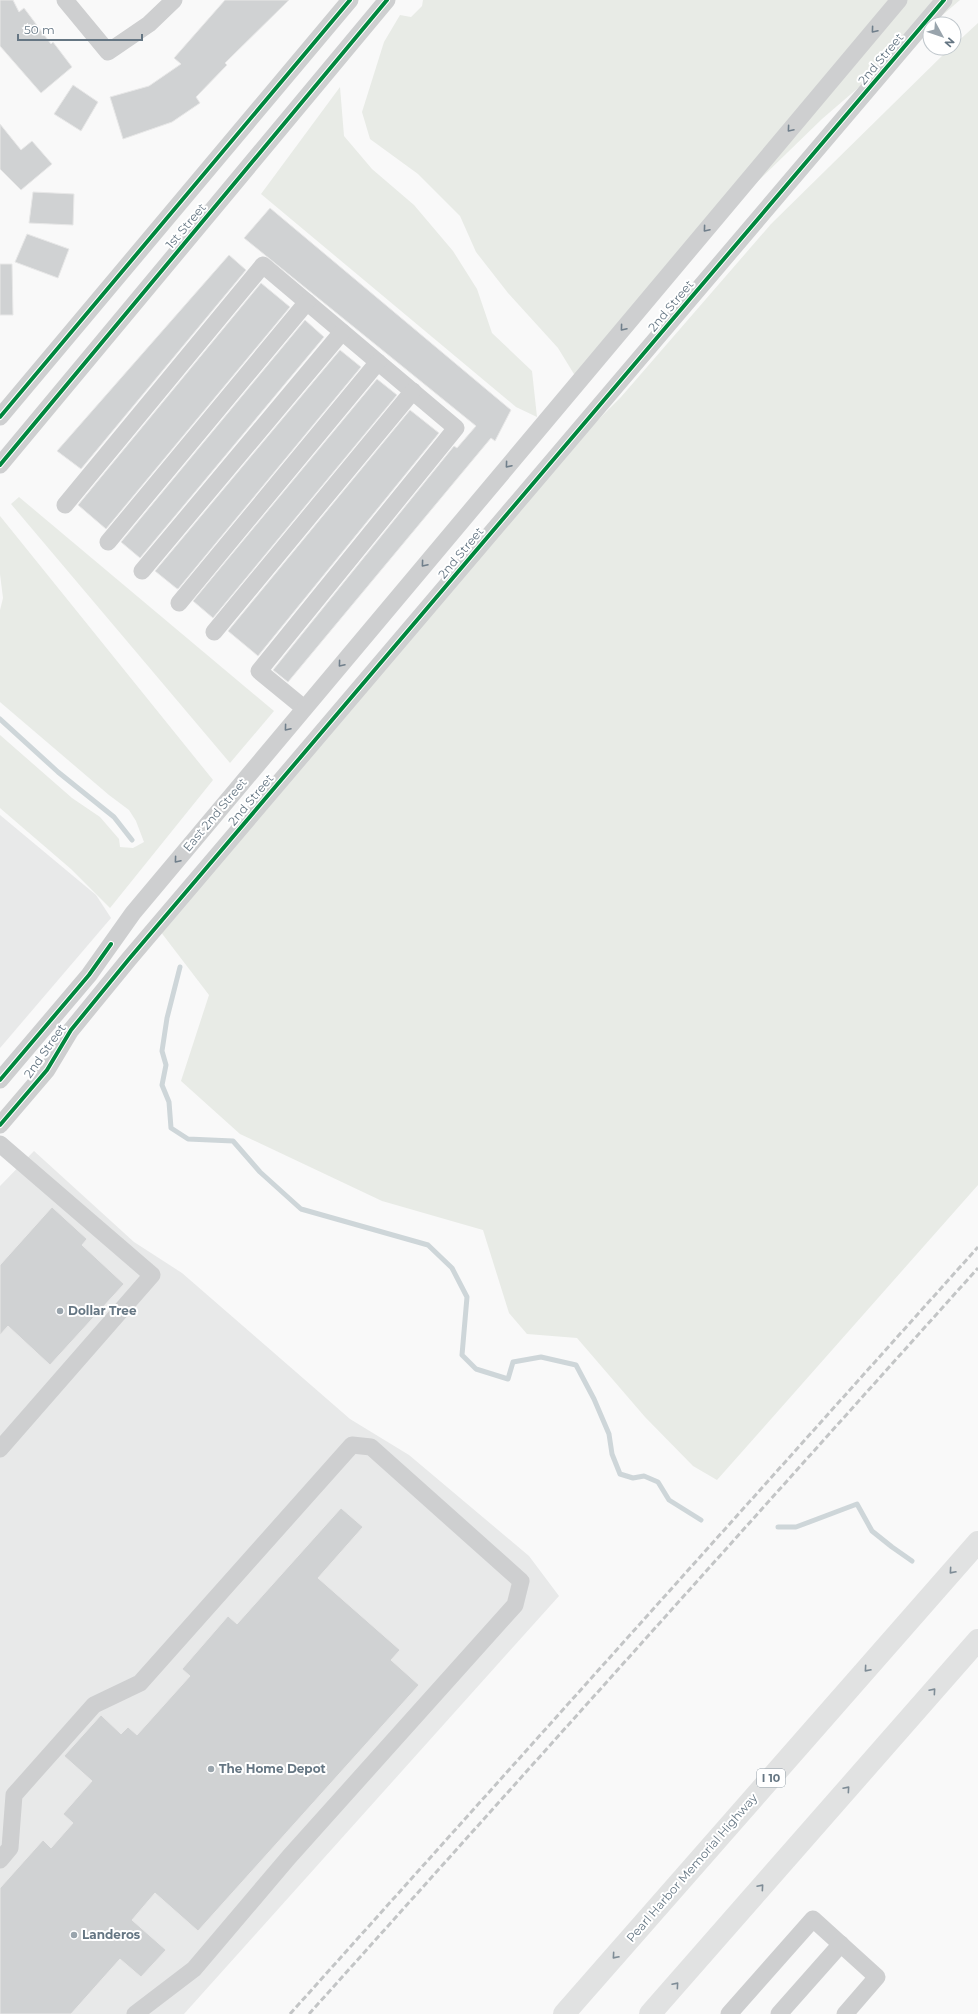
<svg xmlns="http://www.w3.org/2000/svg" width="978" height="2014" viewBox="0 0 978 2014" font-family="Montserrat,sans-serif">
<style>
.built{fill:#e8e9e9}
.green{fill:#e8ebe6}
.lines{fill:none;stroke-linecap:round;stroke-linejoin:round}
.stream{stroke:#ced6d9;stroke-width:5}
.building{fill:#d0d2d3;stroke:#e8e8e8}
.minor{stroke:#cecfd0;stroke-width:17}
.highway{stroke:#e1e2e2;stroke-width:22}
.rail{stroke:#c3c5c6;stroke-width:3;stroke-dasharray:6 3;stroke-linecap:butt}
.cycleway-casing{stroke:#fff;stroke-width:6}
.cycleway{stroke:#00873e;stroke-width:4}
.oneway{stroke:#707f8b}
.oneway2{stroke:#7e8c96}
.poi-dot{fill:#99a4ac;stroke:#fff;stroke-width:1.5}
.labels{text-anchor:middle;stroke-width:4;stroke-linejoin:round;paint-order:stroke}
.shield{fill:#fff;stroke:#939fa8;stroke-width:1}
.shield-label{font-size:11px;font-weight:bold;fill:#657683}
.street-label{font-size:12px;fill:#657683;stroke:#fff}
.poi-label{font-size:12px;font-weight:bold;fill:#657683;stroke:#fff;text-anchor:start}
</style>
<rect width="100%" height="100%" fill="#f9f9f9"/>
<g class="built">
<polygon points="0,815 96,895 111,918 0,1048"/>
<polygon points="34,1151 134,1242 182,1273 350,1419 409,1455 529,1556 559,1596 184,2014 0,2014 0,1186"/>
</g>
<g class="green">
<polygon points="423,0 960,0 822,119 722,216 577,379 558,348 508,293 476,252 460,216 418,174 370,139 362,112 384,42 400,15 411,17 422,6"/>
<polygon points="978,23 978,1185 717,1480 693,1466 645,1417 577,1338 527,1334 509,1313 483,1230 382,1201 240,1134 181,1081 209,995 157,927 539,479 621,397 771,224 946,52 950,48 954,48 954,45"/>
<polygon points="340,87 344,136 372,169 414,205 453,251 477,289 492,333 532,371 537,417 516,407 261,194"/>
<polygon points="19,497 274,711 230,763 11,504"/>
<polygon points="0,516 213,780 110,908 71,869 0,808 0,735 72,798 100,817 119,839 120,847 133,848 144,842 136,821 129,810 109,795 0,702 0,610 3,598 0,574"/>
</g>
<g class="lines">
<g class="stream">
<polyline points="0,719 58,772 114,817 132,840"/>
<polyline points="180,967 167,1018 162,1051 166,1065 162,1085 169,1102 171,1128 188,1139 233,1141 260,1172 301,1209 428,1245 452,1268 467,1297 462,1355 476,1369 508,1379 513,1362 541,1357 576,1365 594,1399 609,1434 612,1454 620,1474 633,1478 644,1476 658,1482 669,1500 701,1520"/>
<polyline points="778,1527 796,1527 857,1504 872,1531 892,1547 912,1561"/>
</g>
</g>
<g class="building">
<polygon points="0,0 13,0 19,12 24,8 51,44 53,42 72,67 41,93 0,46"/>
<polygon points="225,0 289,0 225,63 227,65 196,97 200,103 172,122 123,139 110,97 149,86 181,64 174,58"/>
<polygon points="73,85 98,102 81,131 54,114"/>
<polygon points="0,124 21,150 32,141 52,164 21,190 0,169"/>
<polygon points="33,192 74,194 73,225 29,223"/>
<polygon points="270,208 511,410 495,441 491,438 288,682 273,670 454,446 457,448 476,426 244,238"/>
<polygon points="27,234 69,249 58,278 15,262"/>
<polygon points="229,255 246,270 81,469 57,451"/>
<polygon points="0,264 12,264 13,315 0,315"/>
<polygon points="261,283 290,307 106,529 78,505"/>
<polygon points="305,320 324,337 140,558 121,542"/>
<polygon points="340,350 361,367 178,589 176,588 155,571"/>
<polygon points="377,379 397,395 213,618 193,601"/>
<polygon points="410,410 439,433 258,656 228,631"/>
<polygon points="52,1207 87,1239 82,1245 124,1284 50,1365 8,1326 0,1335 0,1265"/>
<polygon points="341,1508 363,1527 318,1578 400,1650 391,1660 419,1685 198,1931 155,1893 132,1920 166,1950 141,1977 120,1959 71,2014 0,2014 0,1888 43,1840 51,1848 73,1823 63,1814 92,1781 64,1756 101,1715 121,1734 128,1727 137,1735 190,1676 182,1669 228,1616 237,1624"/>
</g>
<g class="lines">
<g class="minor">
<polyline points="65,0 108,52 149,24 174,0"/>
<polyline points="0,417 350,0"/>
<polyline points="0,465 387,0"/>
<polyline points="65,505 263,265 456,428 259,671 304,708"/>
<polyline points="108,542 307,302"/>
<polyline points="142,571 342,332"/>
<polyline points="179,603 378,362"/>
<polyline points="214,632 413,391"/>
<polyline points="0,1080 89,975 133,913 899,0"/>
<polyline points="0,1125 47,1070 71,1030 129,959 944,0"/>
<polyline points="0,1144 152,1275 0,1449"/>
<polyline points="0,1860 10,1848 14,1795 94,1705 140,1683 352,1445 371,1447 521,1581 515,1605 289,1857 194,1969 135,2014"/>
<polyline points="729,2014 813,1919 877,1977 845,2014"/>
<polyline points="779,2014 841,1944"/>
</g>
<g class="highway">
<polyline points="564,2014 978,1542"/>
<polyline points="650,2014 978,1640"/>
</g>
<g class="rail">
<polyline points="290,2014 978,1247"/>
<polyline points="309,2014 978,1268"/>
</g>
<defs>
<g id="cycleway">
<polyline points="0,417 350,0"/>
<polyline points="0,465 387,0"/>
<polyline points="0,1080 89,975 111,944"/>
<polyline points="0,1125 47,1070 71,1030 129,959 944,0"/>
</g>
</defs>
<use href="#cycleway" class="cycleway-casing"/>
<use href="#cycleway" class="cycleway"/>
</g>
<defs><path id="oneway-chevron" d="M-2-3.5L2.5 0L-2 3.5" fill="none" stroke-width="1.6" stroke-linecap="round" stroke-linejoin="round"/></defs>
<g class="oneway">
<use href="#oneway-chevron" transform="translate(874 30) rotate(130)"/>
<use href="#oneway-chevron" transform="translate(790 129) rotate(130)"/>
<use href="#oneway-chevron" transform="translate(706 229) rotate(130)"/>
<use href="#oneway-chevron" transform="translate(623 328) rotate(130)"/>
<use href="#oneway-chevron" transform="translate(508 465) rotate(130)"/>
<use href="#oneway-chevron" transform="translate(424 564) rotate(130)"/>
<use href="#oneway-chevron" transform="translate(341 664) rotate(130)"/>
<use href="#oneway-chevron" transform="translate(287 728) rotate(130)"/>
<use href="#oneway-chevron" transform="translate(177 860) rotate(130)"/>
</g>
<g class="oneway2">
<use href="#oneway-chevron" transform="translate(952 1571) rotate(131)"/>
<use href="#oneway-chevron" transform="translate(867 1669) rotate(131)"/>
<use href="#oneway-chevron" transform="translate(933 1691) rotate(-49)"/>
<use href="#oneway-chevron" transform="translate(847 1789) rotate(-49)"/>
<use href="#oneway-chevron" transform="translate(761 1887) rotate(-49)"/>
<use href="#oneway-chevron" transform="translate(615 1956) rotate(131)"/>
<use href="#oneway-chevron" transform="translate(676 1985) rotate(-49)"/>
</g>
<g class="poi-dot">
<circle cx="60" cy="1311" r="4"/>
<circle cx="211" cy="1769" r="4"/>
<circle cx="74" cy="1935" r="4"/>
</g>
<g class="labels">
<rect class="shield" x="757" y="1769" width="28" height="18" rx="3"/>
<g class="shield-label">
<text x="771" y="1782">I 10</text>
</g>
<g class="street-label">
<text transform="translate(881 59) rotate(-50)" y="4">2nd Street</text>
<text transform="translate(186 226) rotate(-50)" y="4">1st Street</text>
<text transform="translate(671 306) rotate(-50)" y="4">2nd Street</text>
<text transform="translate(461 553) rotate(-50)" y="4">2nd Street</text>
<text transform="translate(251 800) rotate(-50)" y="4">2nd Street</text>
<text transform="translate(215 815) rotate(-50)" y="4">East 2nd Street</text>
<text transform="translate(45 1051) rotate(-55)" y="4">2nd Street</text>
<text transform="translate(692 1868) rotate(-49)" y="4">Pearl Harbor Memorial Highway</text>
</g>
<g class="poi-label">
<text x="68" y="1315">Dollar Tree</text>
<text x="219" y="1773">The Home Depot</text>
<text x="82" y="1939">Landeros</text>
</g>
</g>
<g transform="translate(942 36) rotate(130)"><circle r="19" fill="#ffffff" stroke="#c1c8cd"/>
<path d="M0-3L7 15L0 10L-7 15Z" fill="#99a4ac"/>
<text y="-6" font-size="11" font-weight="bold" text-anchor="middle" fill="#657683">N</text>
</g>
<path d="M18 34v6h124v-6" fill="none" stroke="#657683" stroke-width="2"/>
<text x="24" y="34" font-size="12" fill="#657683" stroke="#ffffff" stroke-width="3" paint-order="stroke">50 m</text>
</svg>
